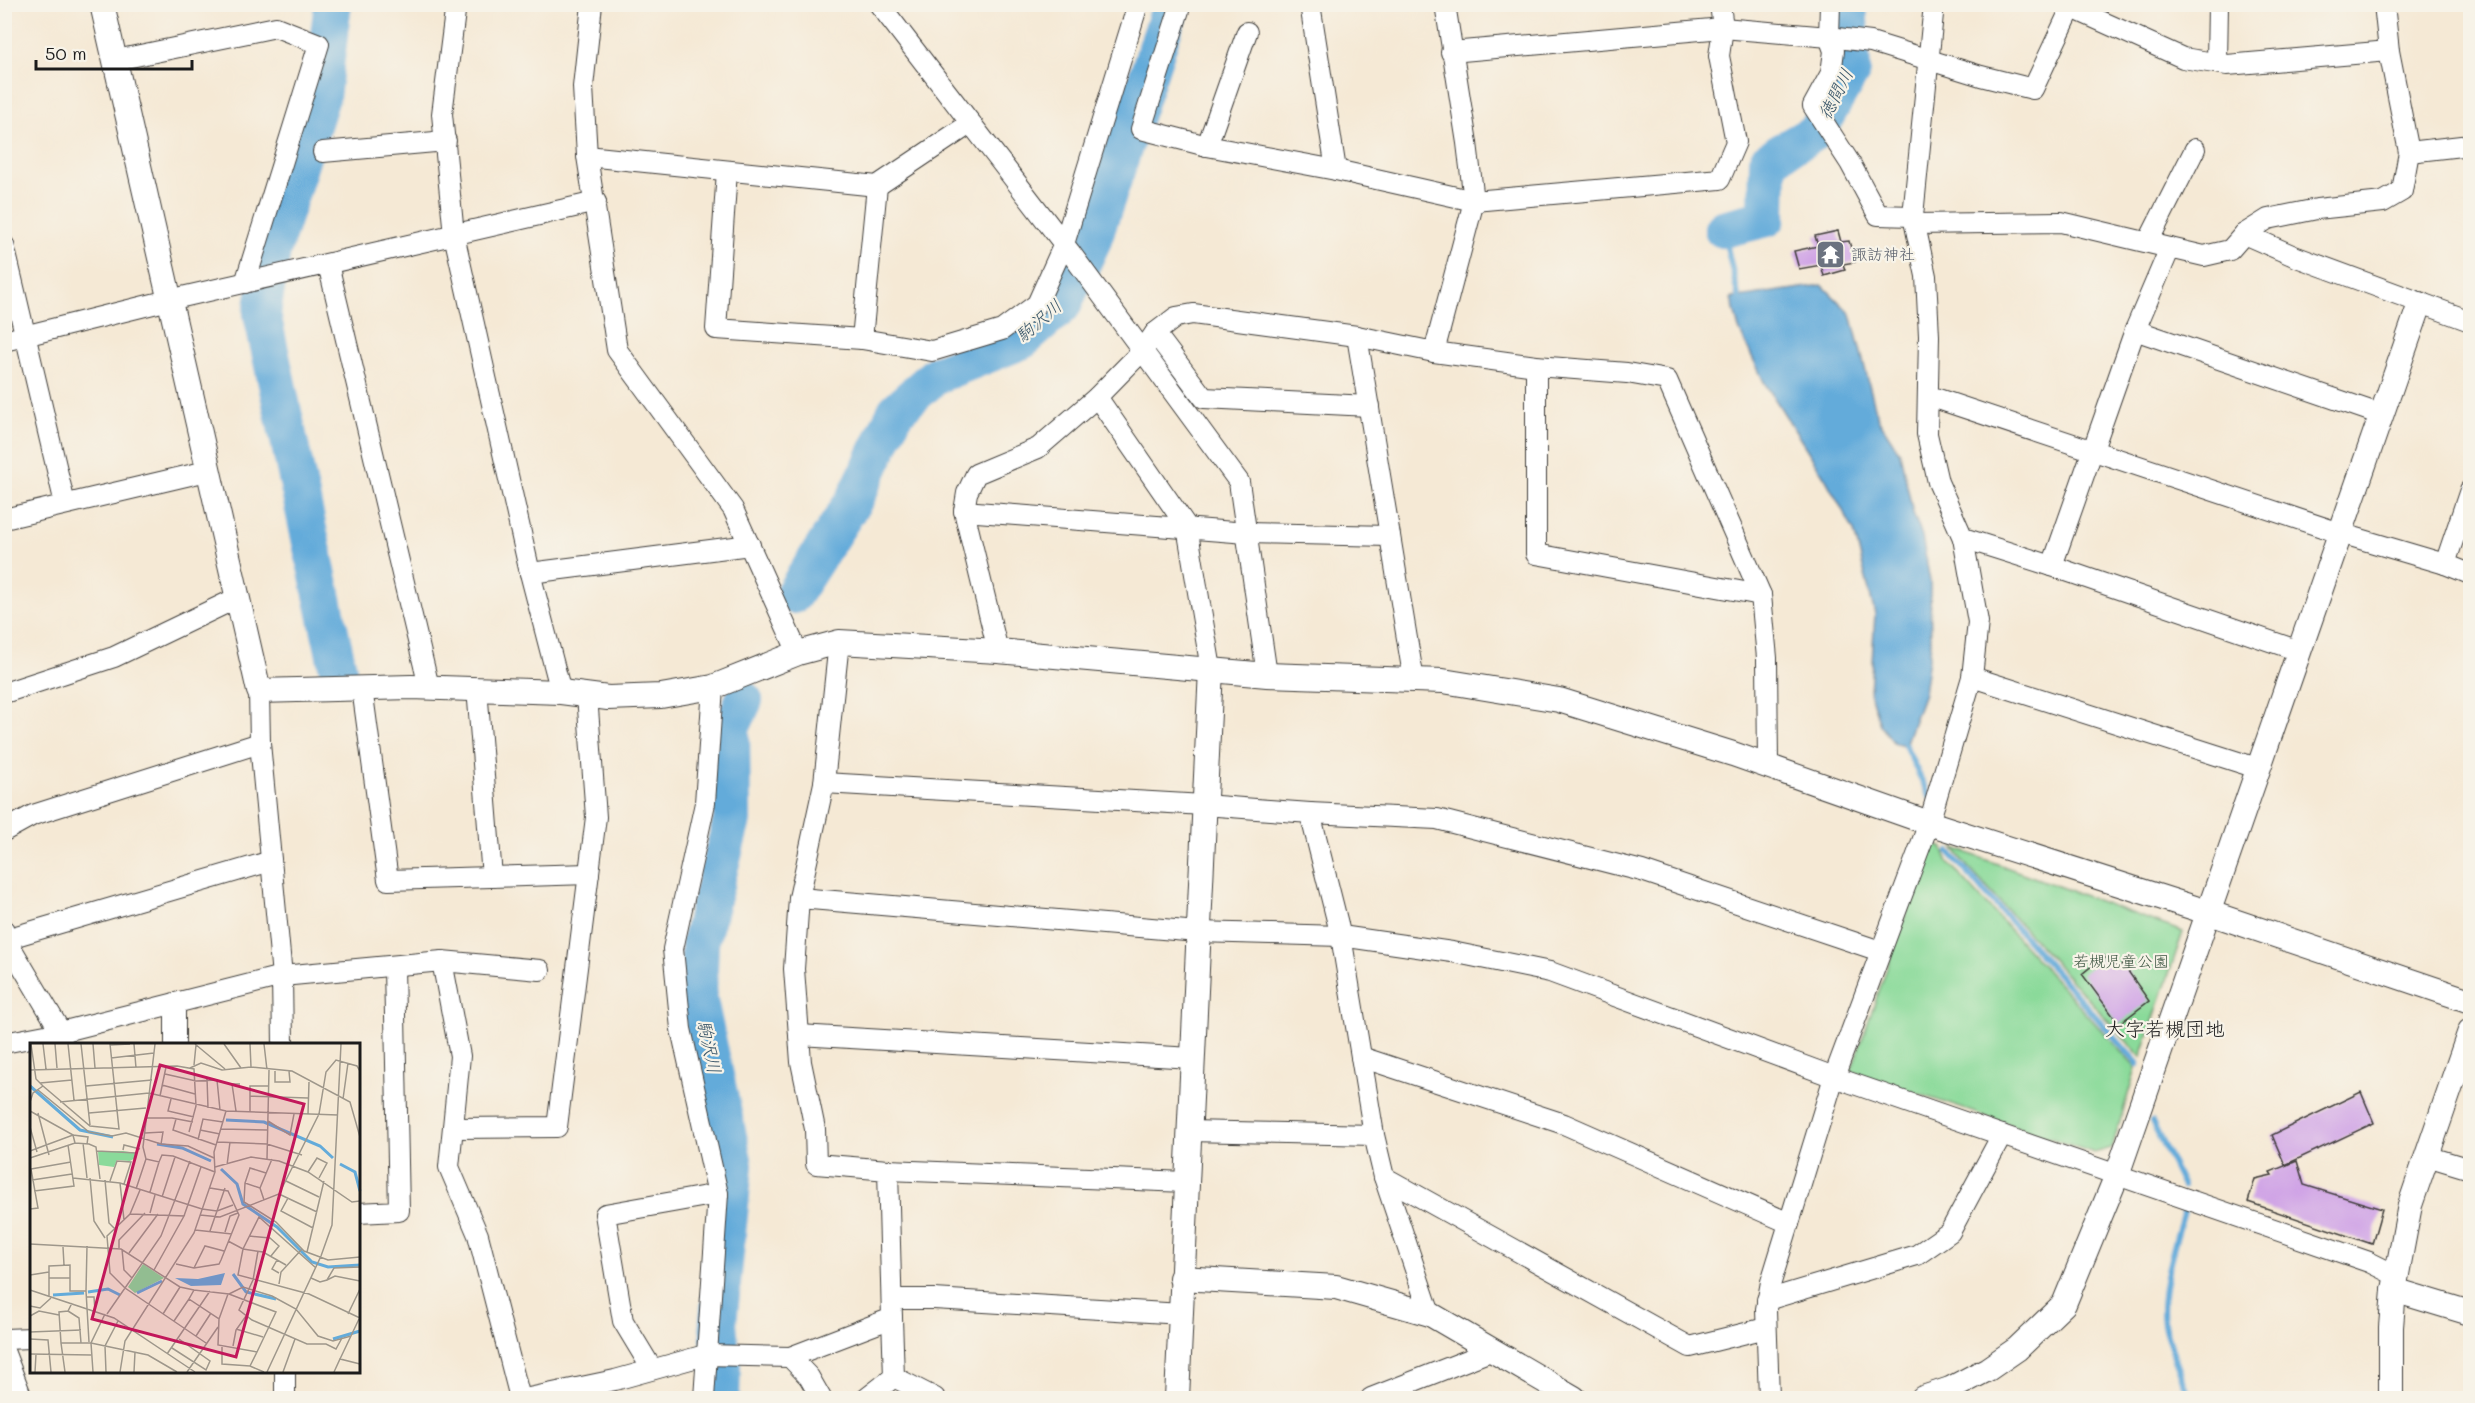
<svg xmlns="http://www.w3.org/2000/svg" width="2475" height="1403" viewBox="0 0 2475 1403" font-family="Mali,'Klee One',sans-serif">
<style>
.green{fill:#8ada9a;stroke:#537b5b;stroke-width:1.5}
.water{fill:#63abda;stroke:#40647b;stroke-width:1.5}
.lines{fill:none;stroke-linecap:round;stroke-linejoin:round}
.stream{stroke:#63abda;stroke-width:6}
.river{stroke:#63abda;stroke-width:38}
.building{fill:#d0a4e6}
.minor-casing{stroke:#3d3b38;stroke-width:22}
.tertiary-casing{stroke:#3d3b38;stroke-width:26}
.minor{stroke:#fff;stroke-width:20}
.tertiary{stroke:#fff;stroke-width:24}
.labels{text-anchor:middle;stroke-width:4.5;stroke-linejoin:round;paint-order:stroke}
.worship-label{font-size:16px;fill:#5b616d;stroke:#f7f3e8;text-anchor:start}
.park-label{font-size:16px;fill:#3d5542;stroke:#f7f3e8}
.water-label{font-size:18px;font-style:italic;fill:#385568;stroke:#f7f3e8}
.quarter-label{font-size:20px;fill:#1c1c1c;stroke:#f7f3e8}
.inset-river{fill:none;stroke:#63abda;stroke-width:3}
.inset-road{fill:none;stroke:#9e978b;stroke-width:1.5}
.view{fill:#c2185b;fill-opacity:0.15;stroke:#c2185b;stroke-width:3}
.inset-edge{fill:none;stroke:#1c1c1c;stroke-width:3}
</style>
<rect width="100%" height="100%" fill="#f7f3e8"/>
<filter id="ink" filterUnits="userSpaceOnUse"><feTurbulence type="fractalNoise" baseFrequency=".0167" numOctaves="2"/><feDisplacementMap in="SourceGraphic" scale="12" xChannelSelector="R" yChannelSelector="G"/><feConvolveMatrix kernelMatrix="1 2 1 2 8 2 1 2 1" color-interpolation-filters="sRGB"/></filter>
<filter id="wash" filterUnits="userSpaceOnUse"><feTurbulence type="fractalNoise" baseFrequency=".008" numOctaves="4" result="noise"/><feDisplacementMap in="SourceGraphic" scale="24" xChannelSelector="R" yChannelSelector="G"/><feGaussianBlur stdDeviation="1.35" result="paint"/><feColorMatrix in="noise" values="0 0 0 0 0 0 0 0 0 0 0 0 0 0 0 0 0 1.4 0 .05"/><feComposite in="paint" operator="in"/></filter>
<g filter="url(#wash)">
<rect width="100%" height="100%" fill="#f5e9d5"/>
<g class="green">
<polygon points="1930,845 1942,847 1948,862 2136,1068 2112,1148 2094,1153 1851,1071"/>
<polygon points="1954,848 2183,932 2141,1057 1967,866"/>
</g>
<polygon class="water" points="1822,285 1851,314 1878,419 1900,453 1913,513 1922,536 1930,581 1931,644 1924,693 1905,745 1894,743 1880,725 1870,693 1875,614 1854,531 1825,478 1764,382 1739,329 1731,298"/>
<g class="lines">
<g class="stream">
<polyline points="1723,229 1740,304"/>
<polyline points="1905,745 1929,796"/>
<polyline points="1949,852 2138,1064"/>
<polyline points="2152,1122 2183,1186"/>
<path d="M2185,1208C2176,1239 2159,1291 2164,1323C2167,1343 2183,1378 2190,1398"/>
</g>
<g class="river">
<polyline points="333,4 321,97 272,251 262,314 338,669"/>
<polyline points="1723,229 1767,218 1768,160 1817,131 1852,70 1848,4"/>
<polyline points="793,595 856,497 896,411 936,375 1023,340 1062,306 1092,242 1170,9"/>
<polyline points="721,1398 722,1366 718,1323 734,1165 698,996 700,943 732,820 731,728 744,700"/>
</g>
</g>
<g id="blocks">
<g class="building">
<polygon points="1838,231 1841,242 1849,241 1855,262 1843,264 1845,270 1824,276 1821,265 1799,269 1794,251 1818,246 1815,236"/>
<polygon points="2104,956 2110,963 2114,961 2117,968 2123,964 2149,1001 2119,1024 2082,974"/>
<polygon points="2361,1092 2374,1123 2285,1165 2272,1135"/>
<polygon points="2297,1161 2304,1185 2382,1209 2372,1244 2248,1202 2255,1179 2272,1175 2270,1172"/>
</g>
</g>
</g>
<g filter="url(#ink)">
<use href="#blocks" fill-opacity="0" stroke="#3d3b38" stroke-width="1.5"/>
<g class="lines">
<defs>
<g id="minor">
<polyline points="456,4 442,114 454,235 530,573 561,692"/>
<polyline points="592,4 583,87 587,156 617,350 733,509 798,653"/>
<polyline points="879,4 1070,252 1239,482 1267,675"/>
<polyline points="1181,4 1141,129 1207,146 1336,170 1474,201 1720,179 1736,142 1719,56 1723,28 1720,4"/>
<polyline points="1310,4 1336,170"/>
<polyline points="1830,4 1829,37 1834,51 1831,73 1813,106 1850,163 1878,215 1913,216"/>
<polyline points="1934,4 1913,216 1926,276 1929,336 1927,434 1938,482 1963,538 2052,566 2135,330 2170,248 2204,256 2230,250 2244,234 2268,219 2317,209 2383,202 2402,191 2409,152 2389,51 2384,4"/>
<polyline points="2072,8 2183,58 2227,65 2389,51"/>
<polyline points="1451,52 1723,28 1829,37 1871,42 1981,76 2033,89 2073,4"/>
<polyline points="116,60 276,27 319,44 245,283"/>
<polyline points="2217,63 2218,4"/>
<polyline points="1207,146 1247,32"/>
<polyline points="323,152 446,141"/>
<polyline points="2409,152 2470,145"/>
<polyline points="587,156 877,186 971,123"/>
<polyline points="727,171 716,329 862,339 877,186"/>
<polyline points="1915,224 2061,222 2170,248"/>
<polyline points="2244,234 2294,256 2470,321"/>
<polyline points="2148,242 2195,149"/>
<polyline points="4,245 65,504"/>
<polyline points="328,264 429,687"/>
<polyline points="2135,330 2382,415"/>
<polyline points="1155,333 1204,398 1369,406"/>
<polyline points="1357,336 1414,681"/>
<polyline points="862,339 932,351 1002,330 1037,304 1064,244 1138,4"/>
<polyline points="4,341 169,300 596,202"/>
<polyline points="1434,352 1474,201 1467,143 1445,4"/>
<polyline points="1536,366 1536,554 1761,595"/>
<polyline points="1929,396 2340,533 2445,564 2470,574"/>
<polyline points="1097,397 1187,527 1211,669"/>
<polyline points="964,511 1247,533 1390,536"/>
<polyline points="4,519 207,471"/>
<polyline points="2445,564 2470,490"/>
<polyline points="2052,566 2299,651"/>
<polyline points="530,573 750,545"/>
<polyline points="998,651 964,511 967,493 976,474 1038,448 1097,397 1143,350 1155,333 1176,317 1193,314 1357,336 1434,352 1536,366 1627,373 1667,380 1761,595 1767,658 1768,766"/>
<polyline points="1972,677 2257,768"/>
<polyline points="713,687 705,803 673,949 681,1029 718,1194"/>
<polyline points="362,688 388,880 589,874"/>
<polyline points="477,688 492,877"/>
<polyline points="259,691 260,743 282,976 283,1044"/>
<polyline points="4,693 114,657 237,598"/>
<polyline points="824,783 1204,805 1310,813"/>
<polyline points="4,831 33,815 260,743"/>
<polyline points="799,898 1198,932 1341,936 1452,952 1550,972 1834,1077 2369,1262 2397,1276"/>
<polyline points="4,930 6,939 61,1032 62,1044"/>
<polyline points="6,939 271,861"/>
<polyline points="442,961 460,1056 449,1167 478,1235 520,1398"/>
<polyline points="175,1003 175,1044"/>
<polyline points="799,1035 1192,1058"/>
<polyline points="4,1043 61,1032 282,976 442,961 540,970"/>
<polyline points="1361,1057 1564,1124 1789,1223"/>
<polyline points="453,1128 557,1127 596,817 587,695"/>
<polyline points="1188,1131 1374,1135"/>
<polyline points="2427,1156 2470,1169"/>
<polyline points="888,1170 1186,1182"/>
<polyline points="1384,1177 1690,1347 1766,1328"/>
<polyline points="358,1213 399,1211 394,966"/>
<polyline points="892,1299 934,1299 1182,1314"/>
<polyline points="1767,1300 1917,1255 1950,1232 2002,1135"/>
<polyline points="1430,1314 1384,1177 1374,1135 1341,936 1310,813 1437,819 1642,871 1880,951"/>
<polyline points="892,1318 894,1377 935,1398"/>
<polyline points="4,1339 32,1338"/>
<polyline points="4,1351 22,1398"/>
<polyline points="790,1357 809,1377 821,1398"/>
<polyline points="652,1369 623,1321 605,1214 718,1194 704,1398"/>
<polyline points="285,1372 285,1398"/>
<polyline points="529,1398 615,1380 705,1355 790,1357 892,1318 888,1170 816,1164 815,1129 801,1062 794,969 799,898 824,783 839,642"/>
<polyline points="867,1398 894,1377"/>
<polyline points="1371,1398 1493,1350"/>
<polyline points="1769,1398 1766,1309 1771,1282 1834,1077 1929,823 1972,677 1978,622 1963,538"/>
</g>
<g id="tertiary">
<polyline points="102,4 259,691 411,687 561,692 608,698 661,696 713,687 798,653 839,642 998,651 1267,675 1443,681 1559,700 1733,754 1929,823 2207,912 2470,1001"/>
<polyline points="1181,1278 1336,1287 1430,1314 1574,1398"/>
<polyline points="2394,1290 2470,1313"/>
<polyline points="1177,1398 1211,669"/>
<polyline points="1923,1398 1950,1389 1988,1369 2017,1349 2064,1304 2117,1175 2420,304"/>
<polyline points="2391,1398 2391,1327 2394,1290 2410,1205 2470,1031"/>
</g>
</defs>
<use href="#minor" class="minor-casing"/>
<use href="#tertiary" class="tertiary-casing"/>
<use href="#minor" class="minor"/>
<use href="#tertiary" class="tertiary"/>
</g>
</g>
<defs>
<symbol id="temple-square" viewBox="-11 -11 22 22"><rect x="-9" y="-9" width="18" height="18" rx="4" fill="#6b7280" stroke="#f7f3e8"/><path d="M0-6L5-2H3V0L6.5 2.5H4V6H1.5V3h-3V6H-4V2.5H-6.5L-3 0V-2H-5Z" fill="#fff"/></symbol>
</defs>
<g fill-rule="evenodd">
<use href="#temple-square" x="1814" y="238" width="33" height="33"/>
</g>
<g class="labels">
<g class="worship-label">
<text x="1851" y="260">諏訪神社</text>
</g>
<g class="park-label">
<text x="2121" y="967">若槻児童公園</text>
</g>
<g class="water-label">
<text transform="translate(1836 94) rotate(-63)" y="6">徳間川</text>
<text transform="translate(1039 321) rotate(-41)" y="6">駒沢川</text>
<text transform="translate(709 1047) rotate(78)" y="6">駒沢川</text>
</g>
<g class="quarter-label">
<text x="2165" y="1036">大字若槻団地</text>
</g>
</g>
<g transform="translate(30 1043)">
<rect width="330" height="330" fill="#f5e9d5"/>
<path d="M68,108H93L106,110L107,114L100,118L87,117L84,124L69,122ZM113,221L134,235L105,250L98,244Z" fill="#8ada9a"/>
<path d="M195,230L191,242L161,243L145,235L168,236Z" fill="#63abda"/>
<path class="inset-river" d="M0,43L50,87L83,94M196,77L234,79L290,103L303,115M127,101L152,105L181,118M310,121L325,129L330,148M191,126L207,141L213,161L247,184L282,219L298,224L330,222M203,231L216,249L246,256M58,249L78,246L90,252M107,250L132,238M23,252L54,250M303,296L330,288"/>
<path class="inset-road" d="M1,1L6,36L13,43L60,83L89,86L80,1M13,1L16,26M25,1L27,25M38,1L44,57M51,1L60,82M63,1L65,25M104,1L106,25M165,1L195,26M194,1L211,25M220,1L221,24M234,1L237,27M80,2L100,1M81,15L124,10M164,22L166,2M160,25L171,20L192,27L221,24L262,28L320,59L330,94M0,27L147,23L164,26L166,63L159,89M245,28V39H260L259,28M135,31L166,38L187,37L190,67M177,35L178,65M10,40L42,37M132,42L165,51M56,43L122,37M8,47L59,89L82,93L96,90L131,101L133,89L115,90M130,53L136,24M220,53L278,55M141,56L138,68L164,74M313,56L318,20M0,59L3,50L13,43M30,59L119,50L196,68L308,72M0,68L43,92L58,94L57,101M206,68L202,41H210M220,69V43H238M8,70L19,112M59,70L116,65M278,71L279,39M116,75H142L163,79M146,76L143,87L186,102M238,78L260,92L264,71M0,84L7,109M191,86L238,87M170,87L190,91M168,97L173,76L193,79M187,99L237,101L272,112M53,100L57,135M131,101L158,103L184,115M93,107L94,102L110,106M0,108L43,92L45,100M67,108L106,110L108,106M0,115L45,100L59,101L66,104L70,136M116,116L129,119L132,112L143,113L185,129M237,116L239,27M197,122L200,99M185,124L221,114L249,118L278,129L322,159L330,158M1,126L41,119M278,129L287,115L297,120L289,135M43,135L90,140L172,166L187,168L203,162M60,135L64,178L75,195M2,137L42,131M75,137L79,180L85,186M80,138L87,118L101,119L94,141M256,138L289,154M90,140L94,177M215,140L214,159L246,179L274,208L298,217L330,214M230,145L215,140L220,125L236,130M106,146L116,116L113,104L125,1M110,147L100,171L77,193L80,230L95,245L176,300M4,148L44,143L38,102M120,149L129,119M249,151L287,169M132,154L145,114M258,155L251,168L283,185M234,157L230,145L242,116M0,166L8,165L1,126M120,170L125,152M100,171L154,173L124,227M170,172L190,174L249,151L289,71L296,29L306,17L327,23L330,28M154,173L171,124M165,187L202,191M180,188L195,145M195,189L200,173L208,170M219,193L240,195L249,203L241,213M198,198L213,206L233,209L256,222M0,201L91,206L150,244L164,247M33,204L34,222M89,205V197L115,170M92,206L94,227L102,235M228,208L223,237L209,267L222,277L277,301H296L306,306L312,295M277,209L294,138M99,210L128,171M247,217L242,226L249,230M146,221L164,225L189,221L191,217L209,172L198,148L180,145M164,225L175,203L194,208M286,225L229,174L213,206L208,232L279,251L330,275M0,232L19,229M19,235H40M281,235L290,239L297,237L304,225L330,224M297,237L305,233L330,238M249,241L251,229L272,206M0,247L84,275L165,329M56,248L57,203M199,251L213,244L242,253L266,266L288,293L303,298L321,293M19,253V223L40,222V248H56L59,299M57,254H64L65,268M42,260L38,268L29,269L31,300H61L118,312L147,329M0,263L10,265L21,255M38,268L49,275L51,300M77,271L131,193L160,118M133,271L150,244M318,271L330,246M0,273L9,268L29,272M189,276L198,251M144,278L159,256M206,286L233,294M0,289L51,287M166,293L181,270M0,296L18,297L21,329M31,300L35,329M203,303L206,287L216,273M192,304V321L220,323L234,329M142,305L176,327L180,318L149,296M0,311L61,312M137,311L180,248M310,316L329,276M220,323L227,309L246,269L199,251L164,247L159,256L189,276L188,302L227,309M5,329L6,311M63,329L61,300L75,271M76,329L75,303L88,278M90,329L95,298L164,190L185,129L184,109L196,68M104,329L105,309M157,329L188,284M237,329L291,213L302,182L311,1M253,329L265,296M304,329L310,316L330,321"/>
<path class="view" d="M130,22L274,61L206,314L62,276Z"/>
<rect width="330" height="330" class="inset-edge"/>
</g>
<rect width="2475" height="1403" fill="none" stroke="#f7f3e8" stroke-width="24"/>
<path d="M36 60v9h156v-9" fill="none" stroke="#1c1c1c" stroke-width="3"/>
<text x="45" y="60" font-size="18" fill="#1c1c1c" stroke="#f7f3e8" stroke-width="4.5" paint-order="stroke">50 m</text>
</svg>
